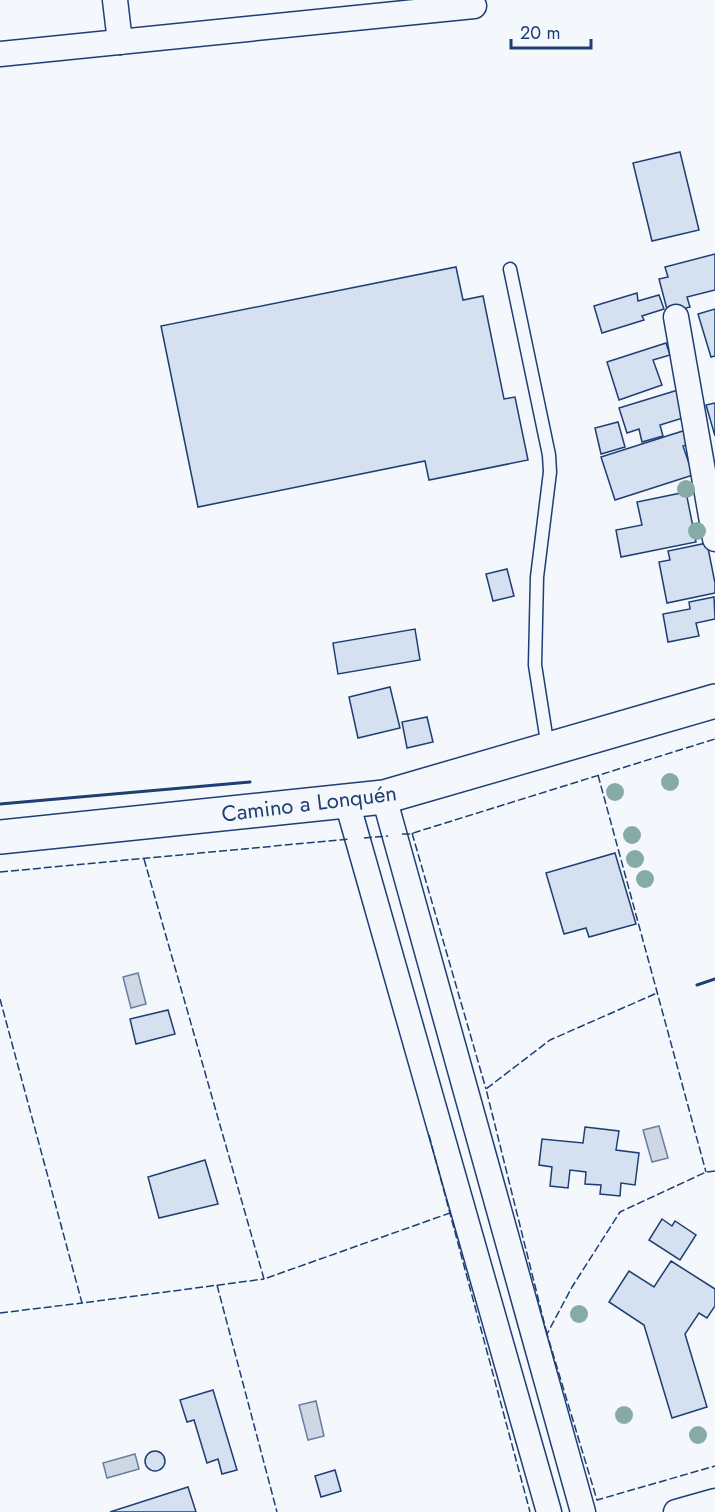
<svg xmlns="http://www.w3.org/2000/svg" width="715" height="1512" viewBox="0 0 715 1512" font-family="Jost,sans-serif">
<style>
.water{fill:#cfd7e4;stroke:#687fa3;stroke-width:1.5}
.building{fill:#d5e0f0;stroke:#1d3f73;stroke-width:1.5}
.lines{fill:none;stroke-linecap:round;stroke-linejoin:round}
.lane-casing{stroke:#1d3f73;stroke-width:15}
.street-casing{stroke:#1d3f73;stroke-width:27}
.primary-casing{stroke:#1d3f73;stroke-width:36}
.lane{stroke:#f4f7fb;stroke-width:12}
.street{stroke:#f4f7fb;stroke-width:24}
.primary{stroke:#f4f7fb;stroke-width:33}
.fence{stroke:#1d3f73;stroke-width:1.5;stroke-dasharray:8 3;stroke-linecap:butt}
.wall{stroke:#1d3f73;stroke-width:3}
.tree{fill:#86aba6}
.labels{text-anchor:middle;stroke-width:4.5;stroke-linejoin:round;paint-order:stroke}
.street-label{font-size:22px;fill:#1d3f73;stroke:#f4f7fb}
</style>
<rect width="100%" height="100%" fill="#f4f7fb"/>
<g class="water">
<polygon points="138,973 146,1004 131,1008 123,977"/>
<polygon points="659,1126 668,1158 652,1162 643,1130"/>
<polygon points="316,1401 324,1436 308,1440 299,1405"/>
<polygon points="135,1454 139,1469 107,1478 103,1463"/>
</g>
<g class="building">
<polygon points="680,152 699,230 652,241 633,163"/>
<polygon points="715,254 715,290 687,297 690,307 668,313 659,279 668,277 665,267"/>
<polygon points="456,267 463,300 483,296 504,399 515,397 528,460 429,480 425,461 198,507 161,326"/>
<polygon points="637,293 638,301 659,295 664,309 642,316 644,320 602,333 594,306"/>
<polygon points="715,309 715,356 711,357 698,314"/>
<polygon points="666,343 670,355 653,360 662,385 619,400 607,362"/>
<polygon points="678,390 686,417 660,425 663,436 642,442 639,429 627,433 619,408"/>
<polygon points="715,403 715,436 706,405"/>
<polygon points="618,422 625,447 601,454 595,428"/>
<polygon points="689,429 694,443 683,446 693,475 615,500 601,457"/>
<polygon points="686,492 696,542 621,557 616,530 642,525 637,502"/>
<polygon points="707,543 715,583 715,593 667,603 659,562 670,560 668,551"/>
<polygon points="507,569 514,596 493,601 486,574"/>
<polygon points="714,597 715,619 696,623 699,636 668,642 663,614 690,609 689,602"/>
<polygon points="415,629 420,660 338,674 333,643"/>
<polygon points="390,687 400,728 358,738 349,697"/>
<polygon points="427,717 433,742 407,748 402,722"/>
<polygon points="615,853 636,924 589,937 586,928 564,934 546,873"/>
<polygon points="168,1010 175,1034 136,1044 130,1019"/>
<polygon points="585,1127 619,1131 616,1150 639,1153 635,1185 621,1183 620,1196 600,1194 601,1185 585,1184 586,1172 570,1170 568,1188 550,1186 552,1167 539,1165 542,1139 583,1143"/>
<polygon points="205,1160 218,1204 159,1218 148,1177"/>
<polygon points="662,1219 672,1226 675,1221 696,1235 680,1260 649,1240"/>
<polygon points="671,1261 715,1289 715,1306 707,1318 699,1313 685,1334 707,1407 672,1418 644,1325 609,1302 629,1271 654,1287"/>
<polygon points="213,1390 237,1470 222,1474 218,1459 207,1463 194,1420 187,1422 180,1400"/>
<circle cx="155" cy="1461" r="10"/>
<polygon points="335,1470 341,1491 321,1497 315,1476"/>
<polygon points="188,1487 196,1512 110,1512"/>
</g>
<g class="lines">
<defs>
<polyline id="lane" points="510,269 549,455 550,472 537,577 535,665 548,748"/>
<g id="street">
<polyline points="115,0 120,42"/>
<polyline points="0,54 474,6"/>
<polyline points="676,317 715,539"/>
<polyline points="384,797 583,1512"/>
<polyline points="347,802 549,1512"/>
<polyline points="676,1512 715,1501"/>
</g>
<polyline id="primary" points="0,837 384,797 715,701"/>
</defs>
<use href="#lane" class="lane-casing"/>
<use href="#street" class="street-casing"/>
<use href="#primary" class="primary-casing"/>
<use href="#lane" class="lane"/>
<use href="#street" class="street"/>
<use href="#primary" class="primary"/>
<g class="fence">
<polyline points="598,775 706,1172"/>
<polyline points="412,833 486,1089"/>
<polyline points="402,834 410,834 715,739"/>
<polyline points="364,838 388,836"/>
<polyline points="144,859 264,1279 450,1213"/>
<polyline points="0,872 349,839"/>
<polyline points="0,999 82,1303 264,1279"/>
<polyline points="429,1135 530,1512"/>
<polyline points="715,1171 706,1172 620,1212 572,1287 547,1334 597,1500 715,1466"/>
<polyline points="217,1285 277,1512"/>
<polyline points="0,1313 82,1303"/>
<polyline points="547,1334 486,1089 550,1040 657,993"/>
</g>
<g class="wall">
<polyline points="0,804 250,782"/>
<polyline points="697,985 715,979"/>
</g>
</g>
<g class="tree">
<circle cx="686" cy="489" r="9"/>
<circle cx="697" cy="531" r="9"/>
<circle cx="670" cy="782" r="9"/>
<circle cx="615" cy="792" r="9"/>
<circle cx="632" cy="835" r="9"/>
<circle cx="635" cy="859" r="9"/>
<circle cx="645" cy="879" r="9"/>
<circle cx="579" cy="1314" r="9"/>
<circle cx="624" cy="1415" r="9"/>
<circle cx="698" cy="1435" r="9"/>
</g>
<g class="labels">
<g class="street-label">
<text transform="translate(309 803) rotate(-7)" y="8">Camino a Lonquén</text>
</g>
</g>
<path d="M511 39v9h80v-9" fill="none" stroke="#1d3f73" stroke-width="3"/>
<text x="520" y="39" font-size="18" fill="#1d3f73" stroke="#f4f7fb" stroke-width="4.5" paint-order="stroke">20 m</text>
</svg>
